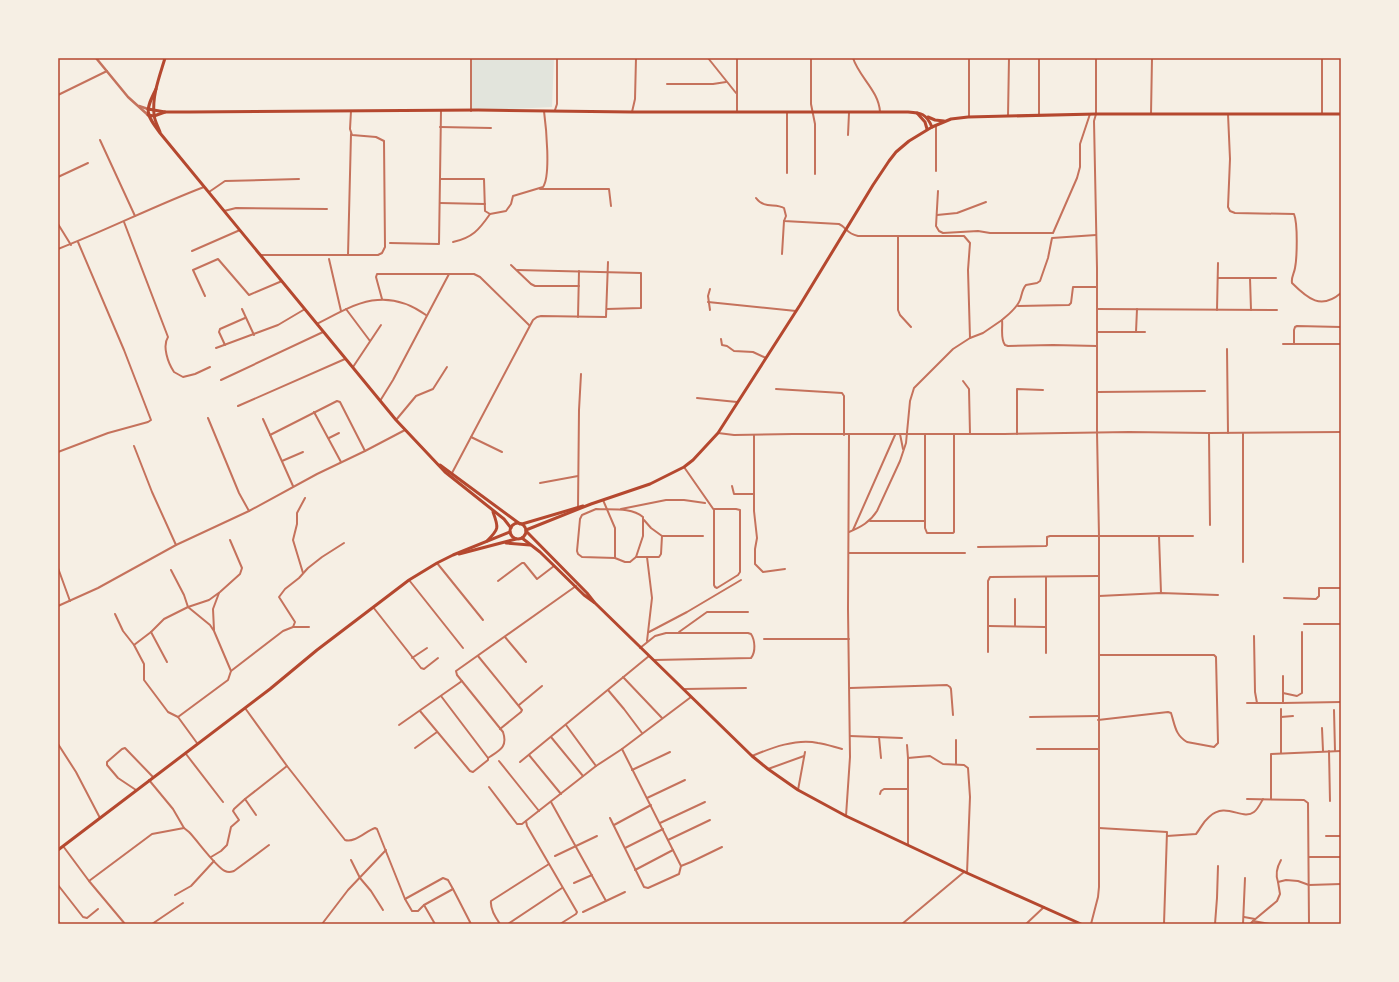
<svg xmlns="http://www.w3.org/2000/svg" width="1399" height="982" viewBox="0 0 1399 982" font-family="Quicksand,sans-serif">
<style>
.green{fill:#e2e4dc}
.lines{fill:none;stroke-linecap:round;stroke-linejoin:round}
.minor{stroke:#c5725c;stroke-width:2}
.tertiary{stroke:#c5725c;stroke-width:2.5}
.secondary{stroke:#b5482f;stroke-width:3}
.neatline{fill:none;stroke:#b5482f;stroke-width:1.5}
</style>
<rect width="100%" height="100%" fill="#f6efe4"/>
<polygon class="green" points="471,58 554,58 552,107 471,111"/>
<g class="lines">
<g class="minor">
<polyline points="471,58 471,111"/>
<polyline points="708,58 736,93"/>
<polyline points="737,58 737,112"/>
<polyline points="811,58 811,104 815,124 815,174"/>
<path d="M853,58C859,77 879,91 880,112"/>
<polyline points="969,58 969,117"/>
<polyline points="1039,58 1039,115"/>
<polyline points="1322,58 1322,114"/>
<polyline points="667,84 713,84 726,82"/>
<polyline points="58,95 107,71"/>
<polyline points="555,110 557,104 557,58"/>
<polyline points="632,112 635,99 636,58"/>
<polyline points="787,113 787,173"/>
<polyline points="1151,114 1152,58"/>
<path d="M1228,114L1230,159L1228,207L1230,211L1235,213L1294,214C1298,224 1297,258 1295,268C1294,274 1291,277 1292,283C1308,299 1321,310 1341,293"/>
<polyline points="1008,116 1009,58"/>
<polyline points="440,127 491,128"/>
<polyline points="848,135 849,113"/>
<polyline points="100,140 135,216"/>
<polyline points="936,171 936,126"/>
<polyline points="58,177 88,163"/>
<path d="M440,179H484L485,211L490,214L506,211L511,204L513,196L543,187C551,176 546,126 544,111"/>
<polyline points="540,189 609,189 611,206"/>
<polyline points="938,191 936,226 939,231 943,233 978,231 990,233 1053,233 1077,178 1080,167 1080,144 1090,114"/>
<polyline points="209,192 225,181 299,179"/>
<path d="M756,198C764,209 775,203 784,208L786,216L784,221L839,224C848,228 845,233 858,236H964L970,243L968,270L970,338L983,333L1002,320"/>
<polyline points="440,203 485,204"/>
<polyline points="224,211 236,208 327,209"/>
<polyline points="937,215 957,213 986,202"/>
<path d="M124,222L168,337C162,346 168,363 174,372L183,377L195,374L210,367"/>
<polyline points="58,224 71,245"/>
<path d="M1096,235L1052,238L1048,258L1040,281L1037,283L1026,285C1022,289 1022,295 1020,300C1017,308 1009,314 1002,320C1003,327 1000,339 1005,345L1008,346L1053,345L1097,346"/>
<polyline points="898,237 898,310 900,315 911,327"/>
<path d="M453,242C472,238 479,230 490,214"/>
<polyline points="390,243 439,244 441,111"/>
<path d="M58,249C107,230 154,206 204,187"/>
<polyline points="192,251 240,230"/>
<polyline points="782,254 784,221"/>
<polyline points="261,255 378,255 382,253 385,247 384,141 376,137 352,135 350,129 351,111"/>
<polyline points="348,255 351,134"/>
<polyline points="329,259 341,311"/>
<polyline points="511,265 531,284 535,286 579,286"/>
<polyline points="517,270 641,273 641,308 607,309"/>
<polyline points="1218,278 1276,278"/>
<polyline points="1250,278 1251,310"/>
<polyline points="710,289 708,296 710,310"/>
<polyline points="205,296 193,270 218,259 249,295 282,281"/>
<polyline points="382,299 376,277 377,274 474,274 480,277 529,325"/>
<polyline points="708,302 796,311"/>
<polyline points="1018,306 1069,305 1071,303 1073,287 1097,287"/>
<polyline points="242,309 254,335"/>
<polyline points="346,309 370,341"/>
<polyline points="1097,309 1277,310"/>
<polyline points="1217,310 1218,263"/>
<polyline points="578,317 579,271"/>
<path d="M317,324C356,303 386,286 426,315"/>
<polyline points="1341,327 1297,326 1295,327 1294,330 1294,344 1341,344"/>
<polyline points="1097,332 1145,332"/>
<polyline points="1136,332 1137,309"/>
<polyline points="721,339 722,345 727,346 734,351 753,352 766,358"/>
<polyline points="1283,344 1294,344"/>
<polyline points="225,345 219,332 220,329 245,318"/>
<polyline points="216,348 278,325 305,309"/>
<polyline points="1227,349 1228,433"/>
<polyline points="353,367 381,325"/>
<polyline points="221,380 323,332"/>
<polyline points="963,381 969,389 970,434"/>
<polyline points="776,389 842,393 844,396 844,435"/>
<polyline points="1098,392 1205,391"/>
<polyline points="697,398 737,402"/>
<polyline points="380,401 393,380 449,274"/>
<polyline points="238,406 345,359"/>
<polyline points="314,412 341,462"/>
<polyline points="208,418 239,493 249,511"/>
<polyline points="263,419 293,486"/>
<polyline points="396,420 416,396 433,389 447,367"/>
<polyline points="718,433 734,435 793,434 1004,434 1129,432 1209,433 1341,432"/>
<polyline points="1209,433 1210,525"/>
<polyline points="1243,433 1243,562"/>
<polyline points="900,434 903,449"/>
<polyline points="1017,434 1017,389 1043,390"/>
<polyline points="270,435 337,401 340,402 365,451"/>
<polyline points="754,435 754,511 757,538 755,549 755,564 763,572 785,569"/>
<polyline points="925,435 925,528 927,533 953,533 954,532 954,434"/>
<polyline points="471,437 502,452"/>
<polyline points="329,438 339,433"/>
<polyline points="134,446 152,492 176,545"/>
<polyline points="58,452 108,433 148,422 151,420 124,350 78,242"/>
<polyline points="282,461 303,452"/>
<polyline points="684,467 714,510 714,585 715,587 717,588 738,575 740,572 740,510 736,509 714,509"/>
<polyline points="452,473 533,320 537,317 541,316 606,317 608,262"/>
<polyline points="540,483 578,476"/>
<polyline points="732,486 734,494 754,494"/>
<polyline points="603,500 615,528 615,558"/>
<polyline points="578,507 579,410 581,374"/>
<path d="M596,509C611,510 631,507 643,517V536L636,557L630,562H625L615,558L582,557L578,554L577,551L580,519L582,515Z"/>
<polyline points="621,509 666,500 684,500 705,503"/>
<polyline points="870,521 925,521"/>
<polyline points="853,530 895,435"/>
<path d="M849,532C861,527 870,522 877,511L900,461L906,443L910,401L914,388L953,349L970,338"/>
<polyline points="662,536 703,536"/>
<polyline points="1159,536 1161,593"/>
<polyline points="978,547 1046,546 1047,545 1047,537 1050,536 1193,536"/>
<polyline points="849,553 965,553"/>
<polyline points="636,557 659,557 661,554 662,536 651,528 644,520"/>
<polyline points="437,563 483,620"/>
<polyline points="58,568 70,601"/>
<polyline points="171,570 184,595 188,607 210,625 214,631 231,671"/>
<polyline points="303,573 293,540 297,524 297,513 305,498"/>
<polyline points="1046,577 1046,653"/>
<polyline points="409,580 463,648"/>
<polyline points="498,581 522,563 524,563 537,579 554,566"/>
<polyline points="1099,596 1161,593 1218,595"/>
<polyline points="1284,598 1316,599 1319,596 1319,588 1341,588"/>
<polyline points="58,606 98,588 176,545 249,511 317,474 365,451 405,430"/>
<polyline points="373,607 421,668 424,669 438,658"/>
<polyline points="115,614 123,631 134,645 144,664 144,680 168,712 178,717 197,743"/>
<polyline points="1304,624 1341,624"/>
<polyline points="989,626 1045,627"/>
<polyline points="1015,626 1015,599"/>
<polyline points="293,627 295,622 279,597 285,589 299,578 308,568 322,557 344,543"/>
<polyline points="214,630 213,609 219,593"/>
<polyline points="151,632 167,662"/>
<polyline points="649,632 687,612 741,580"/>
<polyline points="679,632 707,612 748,612"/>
<polyline points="1254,636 1255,692 1257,703"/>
<polyline points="505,637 526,662"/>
<polyline points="764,639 849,639"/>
<polyline points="647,641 652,598 647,557"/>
<polyline points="134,645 151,632 164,619 188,607 209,600 220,592 240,574 242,568 230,540"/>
<path d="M640,648L655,636L666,633H748L751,634C755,640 756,652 751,658L654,660"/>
<polyline points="988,652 988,581 990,577 1098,576"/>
<polyline points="478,656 522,710 521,712 500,729"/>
<polyline points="412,658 427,648"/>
<polyline points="1283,676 1283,703 1341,702"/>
<polyline points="623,677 662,718"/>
<polyline points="850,688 947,685 950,687 951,689 953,715"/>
<polyline points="685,689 746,688"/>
<polyline points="608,690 624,709 642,733"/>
<polyline points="1283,693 1297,696 1302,693 1302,632"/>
<polyline points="1247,703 1283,703"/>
<polyline points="519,705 542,686"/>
<path d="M245,708L287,766L345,840C355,843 366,831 375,828L377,829L405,899L412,911H418L424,905L453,889L471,924"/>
<polyline points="1281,709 1281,753"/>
<polyline points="1334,710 1335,751"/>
<polyline points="420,711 470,771 473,772 488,760 488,758 441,696"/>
<polyline points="178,717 228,680 231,671 283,631 293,627 309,627"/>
<polyline points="1030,717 1098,716"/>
<polyline points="1281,717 1293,716"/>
<path d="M1098,720L1168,712L1171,713C1175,725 1175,735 1187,742L1214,747L1218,743L1216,657L1214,655H1099"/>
<polyline points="399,725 462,681"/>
<polyline points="566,725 596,766"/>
<polyline points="1322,728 1323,751"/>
<polyline points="850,736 902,738"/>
<polyline points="551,737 583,776"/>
<polyline points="879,737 881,758"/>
<polyline points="58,744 76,772 100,818"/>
<polyline points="907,745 908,758 908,845"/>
<polyline points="415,748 437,732"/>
<polyline points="622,749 681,866 691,862 722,847"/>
<polyline points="1037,749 1099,749"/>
<polyline points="1329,751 1330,801"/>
<polyline points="186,754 223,802"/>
<polyline points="529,755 561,794"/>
<path d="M752,756C771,748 797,738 818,743C826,744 834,747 842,749"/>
<path d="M488,758C500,750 508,747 503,732L457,675L456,671L576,586"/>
<polyline points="908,758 930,756 943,764 964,765 968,768 970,797 967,873"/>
<polyline points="499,761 539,811"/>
<polyline points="520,762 649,656"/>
<polyline points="956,764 956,740"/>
<polyline points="768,769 804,756"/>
<polyline points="632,770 670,752"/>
<path d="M149,780L173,809L184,828L189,832C197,840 216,867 225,871C229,873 231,872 234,871L269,845"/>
<polyline points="489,787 517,824 522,824 596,766 622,749 691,697"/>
<polyline points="136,790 118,778 107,765 107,762 122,749 125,748 153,777"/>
<polyline points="798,790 805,752"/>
<polyline points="880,794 881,791 884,789 908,789"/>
<polyline points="647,798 685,780"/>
<polyline points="245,799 256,815"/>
<polyline points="1247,799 1304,800 1308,803 1309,924"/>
<polyline points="1271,799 1271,754 1341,751"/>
<polyline points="551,802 606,901 583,912"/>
<polyline points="846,816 850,757 848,609 849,435"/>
<polyline points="610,818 644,887 648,888 679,874 681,866"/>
<polyline points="526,821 527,826 577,912 576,914 560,924"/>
<polyline points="660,823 705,802"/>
<polyline points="614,825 651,805"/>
<polyline points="1099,828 1167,832 1164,924"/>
<path d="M1167,836L1196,834C1201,828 1202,823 1209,817C1226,801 1242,821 1254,812C1258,809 1260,804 1263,799"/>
<polyline points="1326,836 1341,836"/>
<polyline points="668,840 710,820"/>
<polyline points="63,846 89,881 125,924"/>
<polyline points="625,848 663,829"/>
<polyline points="555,856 597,836"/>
<polyline points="211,857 221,851 227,845 231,827 239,820 233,811 234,809 245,799 287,766"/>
<polyline points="1309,857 1341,857"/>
<polyline points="351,860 360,878 371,891 383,910"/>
<polyline points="635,870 673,850"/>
<polyline points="89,881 152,834 184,828"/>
<path d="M1278,882C1275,874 1277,867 1281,860"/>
<polyline points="574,883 592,875"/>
<polyline points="58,885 83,917 87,918 98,909"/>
<polyline points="175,895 191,886 214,861"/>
<polyline points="405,899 443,878 448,880 453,889"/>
<polyline points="606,901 625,892"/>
<polyline points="424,905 435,924"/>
<polyline points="1244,917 1255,919"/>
<polyline points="58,921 60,924"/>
<polyline points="1253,921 1277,901 1280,894 1278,882 1286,880 1298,881 1309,885 1341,884"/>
<polyline points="152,924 183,903"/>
<polyline points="322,924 348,890 386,850"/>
<path d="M500,924C495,917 490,909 491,901L549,864"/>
<polyline points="508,924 562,888"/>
<polyline points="902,924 964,872"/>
<polyline points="1026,924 1044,907"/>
<polyline points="1091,924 1098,897 1099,887 1099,536 1097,432 1097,268 1094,121 1096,114 1096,58"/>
<polyline points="1215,924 1217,898 1218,866"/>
<polyline points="1243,924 1245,878"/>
<polyline points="1250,924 1253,921 1270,924"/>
</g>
<g class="tertiary">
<polyline points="96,58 128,97 148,115"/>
<polyline points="139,106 148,109"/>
</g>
<g class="secondary">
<path d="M156,89C145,111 145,113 160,133L396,420L445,472L504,519L511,528"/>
<path d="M148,109L165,112H189L478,110L632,112H907C921,113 926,113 932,127"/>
<polyline points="917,113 925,122 927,129"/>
<polyline points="148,115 154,116 165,112"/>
<polyline points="928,117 935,120 944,121"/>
<path d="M160,132C158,126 154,120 154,114C152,95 160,75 165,58"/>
<polyline points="440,465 520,524"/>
<circle cx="518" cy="531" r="8"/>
<polyline points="522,524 583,506"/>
<polyline points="526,530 591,504 650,484 684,467 693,460 718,433 800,305 873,185 889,161 896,152 909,141 932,127 951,119 968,117 1096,114 1341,114"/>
<polyline points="526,531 587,593 594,602"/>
<polyline points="522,538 540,552 584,595 595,603 752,756 768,769 798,790 846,816 967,873 1081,924"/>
<path d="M487,541C499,529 499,528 493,512"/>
<polyline points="506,543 530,545"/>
<polyline points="459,554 516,539"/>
<polyline points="58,850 270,689 317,650 409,580 437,563 453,555 510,532"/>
</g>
</g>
<rect width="1399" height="982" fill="none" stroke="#f6efe4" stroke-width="118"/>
<rect x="59" y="59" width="1281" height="864" class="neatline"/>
</svg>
